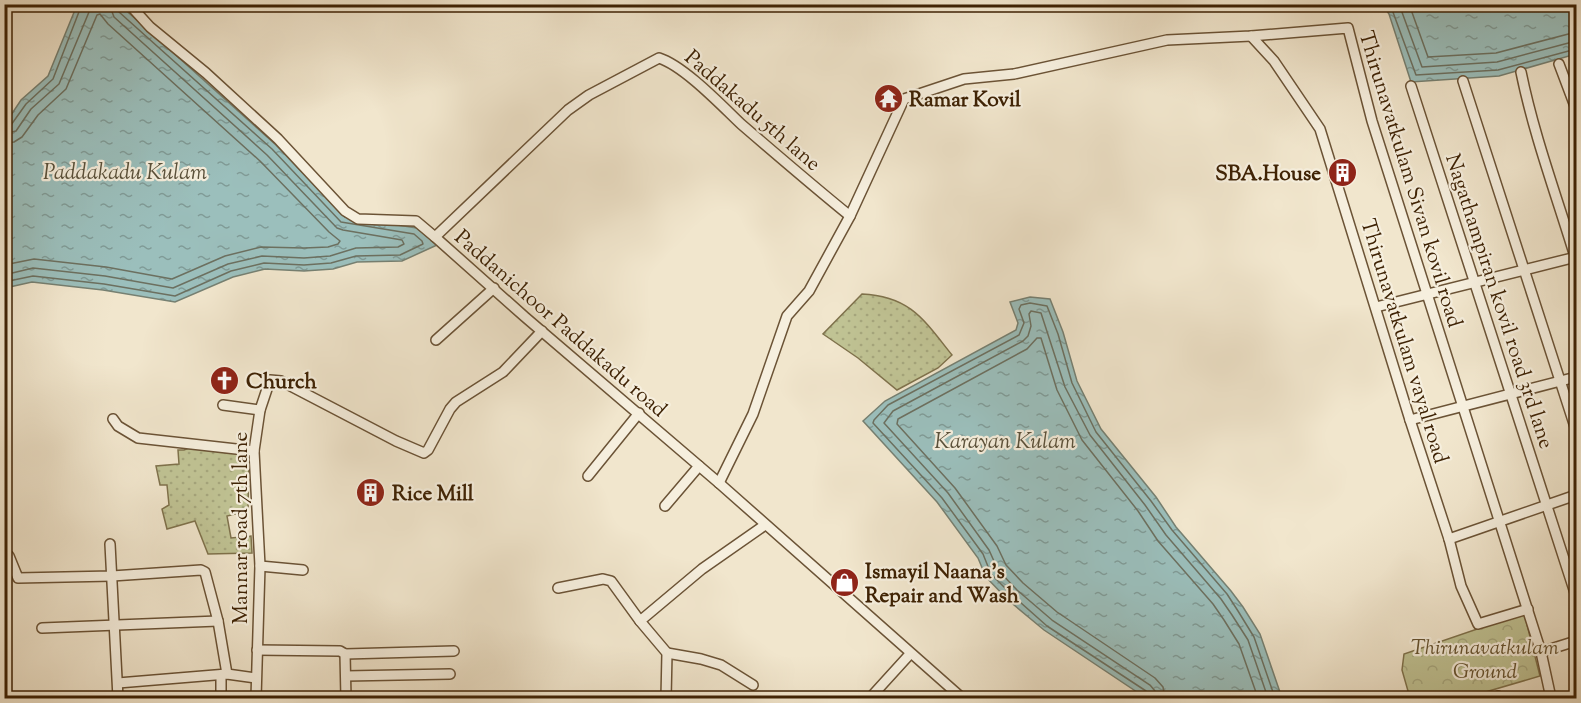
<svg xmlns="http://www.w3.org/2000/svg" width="1581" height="703" viewBox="0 0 1581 703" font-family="'Sorts Mill Goudy',serif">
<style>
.grass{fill:url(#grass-dots);stroke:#7f724c;stroke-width:1.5}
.park{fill:url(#park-crowns);stroke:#7f724c;stroke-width:1.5}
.water{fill:url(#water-ripples);stroke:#768072;stroke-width:1.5}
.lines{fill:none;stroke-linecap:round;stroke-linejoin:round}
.shore{stroke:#6c7060;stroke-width:1.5}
.minor-casing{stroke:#6b5336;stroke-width:12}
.minor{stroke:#f6efde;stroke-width:9}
.labels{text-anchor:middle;stroke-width:4.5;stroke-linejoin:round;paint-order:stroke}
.poi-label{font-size:21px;font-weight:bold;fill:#3e2204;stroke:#f6efde;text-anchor:start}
.street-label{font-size:21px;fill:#3e2204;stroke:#f6efde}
.park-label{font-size:21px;font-style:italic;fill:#65522f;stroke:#f6efde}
.water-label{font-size:22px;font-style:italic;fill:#5a513b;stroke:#f6efde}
</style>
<defs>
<pattern id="grass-dots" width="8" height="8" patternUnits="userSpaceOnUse" patternTransform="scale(1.5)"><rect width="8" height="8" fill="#c0c394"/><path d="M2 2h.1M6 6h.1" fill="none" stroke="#a6a77e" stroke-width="1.8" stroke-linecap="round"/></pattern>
<pattern id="park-crowns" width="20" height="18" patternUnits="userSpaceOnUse" patternTransform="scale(1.5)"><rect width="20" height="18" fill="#c0c394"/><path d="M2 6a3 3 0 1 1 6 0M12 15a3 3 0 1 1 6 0" fill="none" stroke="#a6a77e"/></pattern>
<pattern id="water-ripples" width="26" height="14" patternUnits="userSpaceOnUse" patternTransform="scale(1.5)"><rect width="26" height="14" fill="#9bbfbc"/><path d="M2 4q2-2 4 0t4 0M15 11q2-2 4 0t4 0" fill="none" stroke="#809b97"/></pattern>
</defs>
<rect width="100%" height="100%" fill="#f1e6cd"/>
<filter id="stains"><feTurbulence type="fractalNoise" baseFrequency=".00333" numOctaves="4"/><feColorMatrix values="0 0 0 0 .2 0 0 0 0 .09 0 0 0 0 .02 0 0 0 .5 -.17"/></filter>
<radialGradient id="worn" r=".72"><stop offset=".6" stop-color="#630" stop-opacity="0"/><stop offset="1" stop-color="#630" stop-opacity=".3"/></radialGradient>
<g class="grass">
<path d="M862,294C910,296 924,320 952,355L938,368L897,390L858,358L823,334Z"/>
<polygon points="189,448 249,454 248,511 227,516 231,538 251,536 252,553 208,554 195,521 167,529 162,509 169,505 167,485 160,485 156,466 179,464 178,450 184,450"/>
</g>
<polygon class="park" points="1524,613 1540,676 1465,698 1410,698 1402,670 1404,654"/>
<g class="water">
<polygon points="77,5 120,5 276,145 345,217 417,228 437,245 402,261 357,262 333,269 304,271 265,269 233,277 175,302 103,290 32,282 5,288 5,124 21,100 48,76"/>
<polygon points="1383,5 1576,5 1576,54 1499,76 1411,82 1389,14"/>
<polygon points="1030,297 1050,299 1063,332 1077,381 1101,429 1156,497 1176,527 1231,591 1243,607 1260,634 1282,698 1146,698 1044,630 1008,600 986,577 978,558 937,502 863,421 885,401 1016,330 1018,323 1010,302"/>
</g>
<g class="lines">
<g class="shore">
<polyline points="1390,4 1416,75 1498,70 1576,49"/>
<polyline points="1399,4 1422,67 1497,62 1576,41"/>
<polyline points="1409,4 1428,57 1496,53 1576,32"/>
<polyline points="4,127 11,125 26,104 53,79 82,4"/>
<polyline points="4,134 16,131 31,109 59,84 89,12 90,4"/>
<polyline points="4,143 14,142 22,137 38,115 66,89 97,15 100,14 108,24 260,161 329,232 340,241 338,244 328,247 304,248 261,247 225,256 172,279 106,267 34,259 4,265"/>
<polyline points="4,275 33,268 105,276 173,288 228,264 262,256 304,258 330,256 356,248 398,247 404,244 402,240 343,230 337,228 267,155 114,17 109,4"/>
<polyline points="4,282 33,276 104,284 175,296 231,271 264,263 304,265 331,263 356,256 400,255 423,244 422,241 414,234 341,222 272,149 119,12 117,4"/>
<polyline points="1148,698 1146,691 1047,626 1012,595 991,574 983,554 942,498 873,423 874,420 888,405 1019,335 1024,323 1019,309 1021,305 1030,303 1047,306 1058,334 1072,383 1096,432 1151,501 1172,530 1227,594 1238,611 1254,637 1275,698"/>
<polyline points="1156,698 1155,691 1150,685 1052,620 1017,590 998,570 989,550 948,493 884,423 893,411 1023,341 1028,336 1031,326 1029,314 1031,311 1041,313 1065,387 1090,435 1145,505 1166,535 1221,599 1232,615 1248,640 1268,698"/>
<polyline points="1165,698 1163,687 1155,678 1057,612 1023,583 1006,565 997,546 955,488 897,424 898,419 1027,349 1037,338 1041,338 1057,390 1082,440 1138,511 1158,541 1213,604 1224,620 1239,644 1258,698"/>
</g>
<defs>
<g id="minor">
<polyline points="129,4 150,27 206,73 278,139 345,211 358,219 416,221 435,237 525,317 719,483 962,698"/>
<polyline points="1251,36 1274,61 1320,129 1410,420 1449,539 1461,586 1478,624 1528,609"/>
<polyline points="1559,64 1576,109"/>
<path d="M1521,72C1534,136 1557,197 1576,260"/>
<polyline points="1463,81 1576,430"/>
<polyline points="1411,86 1576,596"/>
<path d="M435,237L568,110L589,95L659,58C684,66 721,105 741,124C777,155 813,186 850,216"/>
<polyline points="1376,307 1576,257"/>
<polyline points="436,340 494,288"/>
<polyline points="223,405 260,410"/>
<polyline points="113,419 118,426 138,438 254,451"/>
<polyline points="1410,420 1576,377"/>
<polyline points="588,476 639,413"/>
<polyline points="719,483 753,414 787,316 809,291 850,216 904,99 964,79 1014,74 1167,40 1251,36 1348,28 1372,121 1541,652 1551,698"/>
<polyline points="665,506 699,466"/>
<polyline points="1449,539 1576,495"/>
<polyline points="110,544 118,698"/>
<polyline points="4,555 9,556 18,578 112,576 201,570 205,572 218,621 227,674 256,678"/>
<polyline points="260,566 303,570"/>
<polyline points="558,588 603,579 611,581 640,621"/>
<polyline points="42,628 218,621"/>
<polyline points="257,650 340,651 345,654 346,698"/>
<polyline points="1541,652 1576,641"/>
<polyline points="667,653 701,659 721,665 753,685"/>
<polyline points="345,654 454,651"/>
<polyline points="346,676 450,674"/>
<polyline points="118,683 227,674"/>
<polyline points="1498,696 1499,698"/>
<polyline points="221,698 221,675"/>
<polyline points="256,698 260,566 254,451 260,410 270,380 281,381 396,441 424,453 428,450 450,409 456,402 503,372 542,331"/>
<polyline points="666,698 667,653 640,621 702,569 765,525"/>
<polyline points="870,698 910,654"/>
</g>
</defs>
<use href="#minor" class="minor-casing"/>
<use href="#minor" class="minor"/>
</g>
<defs>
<symbol id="temple-disc" viewBox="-11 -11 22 22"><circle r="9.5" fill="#8f2418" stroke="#f6efde"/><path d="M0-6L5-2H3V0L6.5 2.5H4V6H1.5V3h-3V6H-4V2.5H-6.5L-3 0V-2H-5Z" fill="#fff"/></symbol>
<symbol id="building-disc" viewBox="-11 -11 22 22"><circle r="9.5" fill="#8f2418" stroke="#f6efde"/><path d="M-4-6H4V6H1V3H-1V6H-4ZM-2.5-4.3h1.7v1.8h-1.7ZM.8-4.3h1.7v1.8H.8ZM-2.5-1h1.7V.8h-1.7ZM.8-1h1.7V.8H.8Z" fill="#fff"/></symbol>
<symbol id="church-disc" viewBox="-11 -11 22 22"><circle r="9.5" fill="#8f2418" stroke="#f6efde"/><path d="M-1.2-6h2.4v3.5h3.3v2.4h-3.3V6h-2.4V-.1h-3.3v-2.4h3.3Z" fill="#fff"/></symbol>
<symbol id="shop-disc" viewBox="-11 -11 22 22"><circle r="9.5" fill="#8f2418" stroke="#f6efde"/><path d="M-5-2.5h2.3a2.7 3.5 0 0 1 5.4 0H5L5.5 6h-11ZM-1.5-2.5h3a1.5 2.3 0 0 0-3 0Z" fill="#fff"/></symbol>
</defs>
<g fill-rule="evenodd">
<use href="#temple-disc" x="872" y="82" width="33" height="33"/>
<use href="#building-disc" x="1326" y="156" width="33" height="33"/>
<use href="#church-disc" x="208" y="364" width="33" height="33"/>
<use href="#building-disc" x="354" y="476" width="33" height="33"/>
<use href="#shop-disc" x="828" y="566" width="33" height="33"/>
</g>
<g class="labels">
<g class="poi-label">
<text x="909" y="106">Ramar Kovil</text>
<text x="1321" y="180" text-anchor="end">SBA.House</text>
<text x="246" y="388">Church</text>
<text x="392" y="500">Rice Mill</text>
<text x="865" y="578">Ismayil Naana's<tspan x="865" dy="24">Repair and Wash</tspan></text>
</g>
<g class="street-label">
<text transform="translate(753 110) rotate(41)" y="7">Paddakadu 5th lane</text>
<text transform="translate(1411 179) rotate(73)" y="7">Thirunavatkulam Sivan kovil road</text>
<text transform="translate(1500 301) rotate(72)" y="7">Nagathampiran kovil road 3rd lane</text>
<text transform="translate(561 323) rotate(41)" y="7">Paddanichoor Paddakadu road</text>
<text transform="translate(1405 341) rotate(73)" y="7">Thirunavatkulam vayal road</text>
<text transform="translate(240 528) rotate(-90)" y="7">Mannar road 7th lane</text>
</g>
<g class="park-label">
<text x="1485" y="654">Thirunavatkulam<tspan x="1485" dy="24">Ground</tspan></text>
</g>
<g class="water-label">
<text x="125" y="179">Paddakadu Kulam</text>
<text x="1005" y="448">Karayan Kulam</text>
</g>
</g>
<rect width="1581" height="703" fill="none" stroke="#f1e6cd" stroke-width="24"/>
<rect x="6" y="6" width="1569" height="691" fill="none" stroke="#3e2204" stroke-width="3"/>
<rect x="12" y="12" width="1557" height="679" fill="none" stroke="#3e2204" stroke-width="1.5"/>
<rect width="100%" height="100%" filter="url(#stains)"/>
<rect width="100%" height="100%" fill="url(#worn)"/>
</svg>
